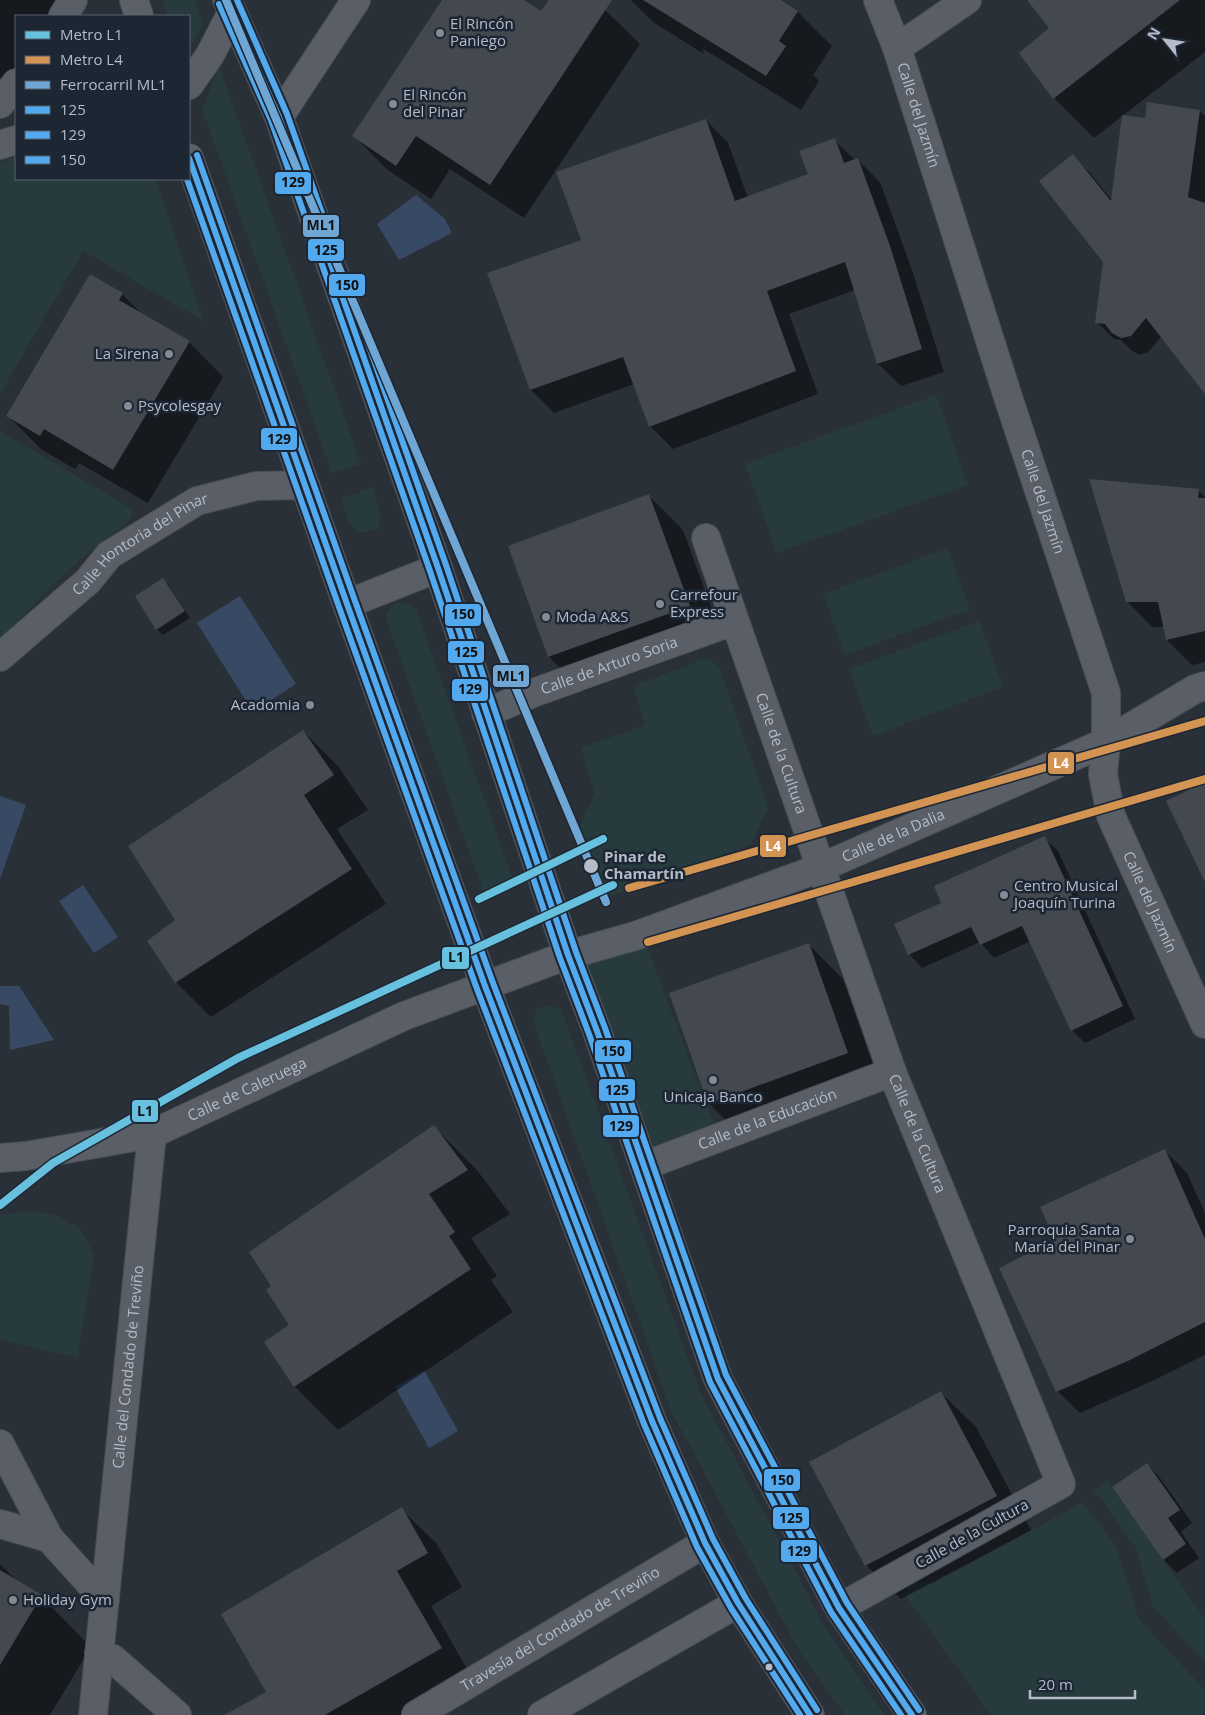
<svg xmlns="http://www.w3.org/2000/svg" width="1205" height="1715" viewBox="0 0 1205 1715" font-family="'Open Sans',sans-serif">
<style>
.green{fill:#273a3e}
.water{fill:#384963}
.shadow{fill:#0007}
.building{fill:#444950}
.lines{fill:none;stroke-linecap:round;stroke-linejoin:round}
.street-casing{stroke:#484c53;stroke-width:30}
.primary-casing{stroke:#484c55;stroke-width:30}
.street{stroke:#5a5e66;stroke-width:28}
.primary{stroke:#5c6168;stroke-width:28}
.bus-1-casing{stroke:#1d2633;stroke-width:10}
.bus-2-casing{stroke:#1d2633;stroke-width:10}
.bus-3-casing{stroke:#1d2633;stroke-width:10}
.bus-1{stroke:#53a9ee;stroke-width:6}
.bus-2{stroke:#53a9ee;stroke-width:6}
.bus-3{stroke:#53a9ee;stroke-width:6}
.rail-1-casing{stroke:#1d2633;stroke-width:11}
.rail-1{stroke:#70a6d3;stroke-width:8}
.metro-1-casing{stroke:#1d2633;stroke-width:11}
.metro-2-casing{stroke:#1d2633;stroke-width:11}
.metro-1{stroke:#67c0dd;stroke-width:8}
.metro-2{stroke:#d39353;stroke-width:8}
.poi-dot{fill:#848b96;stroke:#1d2633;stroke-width:2}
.stop-dot{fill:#b4bcc9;stroke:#1d2633;stroke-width:2}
.labels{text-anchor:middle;stroke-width:5;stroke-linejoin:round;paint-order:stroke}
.poi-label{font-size:15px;fill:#b4bcc9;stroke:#1d2633;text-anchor:start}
.street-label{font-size:15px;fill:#b4bcc9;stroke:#1d2633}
.stop-label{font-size:15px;font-weight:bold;fill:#b4bcc9;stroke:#1d2633;text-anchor:start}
.line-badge{stroke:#1d2633;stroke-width:2}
.badge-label{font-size:14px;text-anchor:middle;font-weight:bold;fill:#fff}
.pale-badge-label{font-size:14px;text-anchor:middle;font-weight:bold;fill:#111}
</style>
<rect width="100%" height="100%" fill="#2a3038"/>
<g class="green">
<polygon points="163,0 194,0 203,25 189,50 189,16 168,16"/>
<polygon points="219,66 361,464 332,473 202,109"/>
<polygon points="16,156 16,179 155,179 204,321 83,251 0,394 0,162"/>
<polygon points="936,395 968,485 777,553 745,464"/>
<polygon points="0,431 134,510 128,522 85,555 52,585 6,633 0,637"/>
<path d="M372,487C379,507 392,536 357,532L349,523L341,499Z"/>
<polygon points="948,548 970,609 845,655 823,594"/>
<polygon points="396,602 409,604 416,610 516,887 486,899 386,619 387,612"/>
<polygon points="979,621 1003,687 873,736 849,669"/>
<polygon points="707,658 719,666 768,808 750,845 602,899 576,835 595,793 581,748 645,725 633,686"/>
<polygon points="646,944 714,1125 655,1149 586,964"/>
<polygon points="550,1005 561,1009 701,1394 826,1629 885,1715 845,1715 798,1649 671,1410 533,1021 537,1009"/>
<polygon points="27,1211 52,1214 80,1228 94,1254 78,1357 16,1344 0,1338 0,1215"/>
<polygon points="1107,1481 1205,1619 1205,1661 1153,1607 1136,1548 1101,1498 1093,1491"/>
<polygon points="1083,1502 1116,1547 1139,1619 1205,1690 1205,1710 1200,1715 991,1715 905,1595 911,1580 933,1584"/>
</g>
<g class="water">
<polygon points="416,195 445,219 452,233 399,260 377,224"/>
<polygon points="240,596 296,684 253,712 197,623"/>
<polygon points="0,796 26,805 0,879"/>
<polygon points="83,885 118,937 94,953 59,901"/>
<polygon points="0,986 19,986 54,1040 10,1050 9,1006 0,1004"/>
<polygon points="424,1370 458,1431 429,1448 395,1387"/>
</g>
<g class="shadow">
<polygon points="0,0 58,0 48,16 16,16 16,70 0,97"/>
<polygon points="444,0 522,0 541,13 550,0 590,0 605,10 640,44 524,218 450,169 431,199 388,170 354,136"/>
<polygon points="631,0 779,0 798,12 832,46 813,75 819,81 801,110 702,48 704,54 653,22"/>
<polygon points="1028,0 1205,0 1205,52 1094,138 1054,98 1051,29"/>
<polygon points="1200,111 1205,116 1205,389 1162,336 1148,352 1139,355 1131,350 1121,340 1114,339 1097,322 1104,261 1072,156 1089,172 1112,200 1146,119"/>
<polygon points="706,120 728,143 748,198 809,175 834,140 855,160 857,159 880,182 912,270 944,372 901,386 878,364 855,290 789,314 818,394 673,449 650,426 634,384 554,413 531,390 489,274 583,240"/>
<polygon points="122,294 144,316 189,342 223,377 148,503 79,463 75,469 42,450 8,416"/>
<polygon points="1198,490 1205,497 1205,662 1192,665 1167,640 1164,627 1152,627 1127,601"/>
<polygon points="649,496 683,530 723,640 584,691 549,657 509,546"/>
<polygon points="163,579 169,586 190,618 163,635 157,629"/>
<polygon points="303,731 338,766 368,810 337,829 386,904 211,1017 176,982 149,941 176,920"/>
<polygon points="1044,838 1058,851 1135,1019 1085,1043 1072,1030 1031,941 994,958 980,942 922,968 909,954 942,904"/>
<polygon points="808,944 843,979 881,1087 743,1138 709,1103"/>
<polygon points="434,1127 477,1170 510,1214 471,1238 497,1276 491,1280 513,1312 338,1430 295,1387 265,1342 291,1325 273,1287"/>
<polygon points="1165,1151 1187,1173 1205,1213 1205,1355 1152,1381 1080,1413 1057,1391 1057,1240"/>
<polygon points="941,1393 976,1427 1031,1530 901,1599 866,1565"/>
<polygon points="1147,1464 1160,1478 1192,1523 1181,1532 1199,1558 1177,1573 1164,1560 1114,1488"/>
<polygon points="401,1509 436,1543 462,1587 431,1606 475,1683 418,1715 239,1715 268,1692"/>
<polygon points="0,1564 20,1584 41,1596 91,1647 50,1715 0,1715"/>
</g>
<g class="building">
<polygon points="442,0 524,0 541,11 549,0 612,0 490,185 416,136 396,166 352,136"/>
<polygon points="643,0 781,0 798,11 779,41 786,46 766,76"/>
<polygon points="1027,0 1180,0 1053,99 1019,53 1049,28"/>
<polygon points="1147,102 1200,110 1188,197 1205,203 1205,394 1146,318 1131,336 1121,338 1112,333 1105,324 1095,323 1103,262 1039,181 1073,154 1111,201 1122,115 1145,118"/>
<polygon points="706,119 735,201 808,174 799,151 835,138 844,163 858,158 890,246 922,349 877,364 845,262 767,291 796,371 649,427 623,357 530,390 487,273 581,240 556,172"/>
<polygon points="90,274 123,293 119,300 190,341 113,470 44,429 40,436 6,416"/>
<polygon points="1089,479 1199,489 1198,498 1205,498 1205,631 1166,640 1158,602 1126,602"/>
<polygon points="649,494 690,606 548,657 508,546"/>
<polygon points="163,578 185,611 156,630 135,596"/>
<polygon points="303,730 334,775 304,795 352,869 175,983 147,941 175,920 128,846"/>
<polygon points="1205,782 1205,882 1166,801"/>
<polygon points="1045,836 1123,1006 1071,1031 1022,926 980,945 971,927 908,955 894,924 941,903 934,886"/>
<polygon points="809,943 848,1053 708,1104 669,993"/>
<polygon points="434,1125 468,1170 429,1194 455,1232 449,1236 471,1269 294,1387 264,1342 289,1325 266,1290 271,1286 249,1252"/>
<polygon points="1165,1149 1205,1239 1205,1322 1130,1360 1056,1392 999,1268 1055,1240 1040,1207"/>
<polygon points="941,1391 997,1496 865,1566 809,1462"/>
<polygon points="1147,1463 1180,1510 1168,1518 1186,1544 1163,1560 1112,1487"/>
<polygon points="402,1507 428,1553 397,1571 442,1648 325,1715 224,1715 266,1692 221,1614"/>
<polygon points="0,1570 42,1595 0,1665"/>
</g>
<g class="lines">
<defs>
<g id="street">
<path id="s1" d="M878,0L897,48L1008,397L1106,693V742L1103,774L1111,816L1205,1024"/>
<polyline points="63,16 73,0"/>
<polyline points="897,48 967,0"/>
<polyline points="189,85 210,55 232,12"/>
<polyline points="0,104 16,83"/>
<polyline points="279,117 356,0"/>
<polyline points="0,145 16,140"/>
<path id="s2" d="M706,538L892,1072L1061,1484L839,1608"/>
<polyline points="347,604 438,568"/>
<path id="s3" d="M0,657L88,581L109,555L197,501L256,486L305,485"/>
<path id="s4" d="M486,713L533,693L734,621"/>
<path id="s5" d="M0,1158L26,1156L152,1134L404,1016L568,955L635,936L820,868L1106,742L1195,689L1205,686"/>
<path id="s6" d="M644,1166L892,1072"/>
<polyline points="0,1444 49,1538"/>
<polyline points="0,1524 49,1538 105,1600"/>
<polyline points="99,1654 113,1659 177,1715"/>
<path id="s7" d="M93,1715L152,1134"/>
<path id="s8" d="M416,1715L705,1543"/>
<polyline points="542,1715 738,1603"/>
</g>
<g id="primary">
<polyline points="134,0 139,16"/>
<polyline points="227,0 279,117 290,149 438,568 568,955 597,1031 718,1379 839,1608 912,1715"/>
<polyline points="189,158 347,604 485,986 652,1421 705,1543 738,1603 810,1715"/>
</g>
</defs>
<use href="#street" class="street-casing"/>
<use href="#primary" class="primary-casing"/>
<use href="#street" class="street"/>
<use href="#primary" class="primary"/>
<defs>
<g id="bus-1">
<polyline points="227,0 279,117 438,568 568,955 597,1031 718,1379 839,1608 912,1715"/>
<polyline points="189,158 347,604 485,986 652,1421 705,1543 738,1603 810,1715"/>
</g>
<g id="bus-2">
<polyline points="219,4 271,120 430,571 560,958 589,1034 710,1382 831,1612 901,1715"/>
<polyline points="187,179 339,607 477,989 644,1424 697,1547 731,1608 800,1715"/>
</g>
<g id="bus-3">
<polyline points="237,0 287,114 446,565 576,952 605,1028 726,1375 847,1603 919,1710"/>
<polyline points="197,155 355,601 493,983 660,1418 713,1539 746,1599 817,1710"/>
</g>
</defs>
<use href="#bus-1" class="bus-1-casing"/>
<use href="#bus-2" class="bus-2-casing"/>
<use href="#bus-3" class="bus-3-casing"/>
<use href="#bus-1" class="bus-1"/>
<use href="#bus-2" class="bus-2"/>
<use href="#bus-3" class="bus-3"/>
<defs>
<polyline id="rail-1" points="226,0 606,902"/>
</defs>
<use href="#rail-1" class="rail-1-casing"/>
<use href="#rail-1" class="rail-1"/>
<defs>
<g id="metro-1">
<polyline points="479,899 603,839"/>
<polyline points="0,1205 53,1163 238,1058 613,885"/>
</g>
<g id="metro-2">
<polyline points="629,888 1205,721"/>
<polyline points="648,942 1205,779"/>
</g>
</defs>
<use href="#metro-1" class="metro-1-casing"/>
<use href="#metro-2" class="metro-2-casing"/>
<use href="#metro-1" class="metro-1"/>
<use href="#metro-2" class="metro-2"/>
</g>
<g class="poi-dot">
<circle cx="440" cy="33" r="5"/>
<circle cx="393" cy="104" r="5"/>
<circle cx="169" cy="354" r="5"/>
<circle cx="128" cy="406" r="5"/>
<circle cx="660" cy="604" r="5"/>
<circle cx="546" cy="617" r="5"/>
<circle cx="310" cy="705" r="5"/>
<circle cx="1004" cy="895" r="5"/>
<circle cx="713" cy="1080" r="5"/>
<circle cx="1130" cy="1239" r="5"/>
<circle cx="13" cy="1600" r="5"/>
</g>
<g class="stop-dot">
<circle cx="591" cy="866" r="8"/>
<circle cx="769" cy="1667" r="4.5"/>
</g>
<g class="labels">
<g class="poi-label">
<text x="450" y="29">El Rincón<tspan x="450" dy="17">Paniego</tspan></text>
<text x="403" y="100">El Rincón<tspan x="403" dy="17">del Pinar</tspan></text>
<text x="159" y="359" text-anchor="end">La Sirena</text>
<text x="138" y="411">Psycolesgay</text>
<text x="670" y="600">Carrefour<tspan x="670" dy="17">Express</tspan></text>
<text x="556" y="622">Moda A&amp;S</text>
<text x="300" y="710" text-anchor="end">Acadomia</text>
<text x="1014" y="891">Centro Musical<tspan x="1014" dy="17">Joaquín Turina</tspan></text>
<text x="713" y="1102" text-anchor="middle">Unicaja Banco</text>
<text x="1120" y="1235" text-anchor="end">Parroquia Santa<tspan x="1120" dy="17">María del Pinar</tspan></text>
<text x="23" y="1605">Holiday Gym</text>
</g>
<g class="street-label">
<text dy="5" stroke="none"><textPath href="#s1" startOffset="122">Calle del Jazmín</textPath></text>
<text dy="5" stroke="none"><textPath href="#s1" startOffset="528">Calle del Jazmín</textPath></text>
<text dy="5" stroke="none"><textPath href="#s3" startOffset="181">Calle Hontoria del Pinar</textPath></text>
<text dy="5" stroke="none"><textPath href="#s4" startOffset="132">Calle de Arturo Soria</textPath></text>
<text dy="5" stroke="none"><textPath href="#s2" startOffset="228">Calle de la Cultura</textPath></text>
<text dy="5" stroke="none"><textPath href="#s5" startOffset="954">Calle de la Dalia</textPath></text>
<text dy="5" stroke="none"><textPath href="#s1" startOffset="948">Calle del Jazmín</textPath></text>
<text dy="5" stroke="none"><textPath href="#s5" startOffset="259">Calle de Caleruega</textPath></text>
<text dy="5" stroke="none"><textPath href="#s6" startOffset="132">Calle de la Educación</textPath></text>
<text dy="5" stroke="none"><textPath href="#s2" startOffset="632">Calle de la Cultura</textPath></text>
<text dy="5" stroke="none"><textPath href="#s7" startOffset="350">Calle del Condado de Treviño</textPath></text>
<text transform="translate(972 1534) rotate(-29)" y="5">Calle de la Cultura</text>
<text dy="5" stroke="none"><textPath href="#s8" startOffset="168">Travesía del Condado de Treviño</textPath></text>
</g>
<g class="stop-label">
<text x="604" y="862">Pinar de<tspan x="604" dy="17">Chamartín</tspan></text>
</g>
</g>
<g class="line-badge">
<rect x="274" y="171" width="38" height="24" rx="5" fill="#53a9ee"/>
<rect x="302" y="214" width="38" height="24" rx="5" fill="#70a6d3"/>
<rect x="307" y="238" width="38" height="24" rx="5" fill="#53a9ee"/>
<rect x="328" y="273" width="38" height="24" rx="5" fill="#53a9ee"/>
<rect x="260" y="427" width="38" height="24" rx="5" fill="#53a9ee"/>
<rect x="444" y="603" width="38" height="24" rx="5" fill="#53a9ee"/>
<rect x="447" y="640" width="38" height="24" rx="5" fill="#53a9ee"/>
<rect x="492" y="664" width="38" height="24" rx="5" fill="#70a6d3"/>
<rect x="451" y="678" width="38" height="24" rx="5" fill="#53a9ee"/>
<rect x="1047" y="751" width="28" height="24" rx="5" fill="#d39353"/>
<rect x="759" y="834" width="28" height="24" rx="5" fill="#d39353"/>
<rect x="441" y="946" width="29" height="24" rx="5" fill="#67c0dd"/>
<rect x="594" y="1039" width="38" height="24" rx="5" fill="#53a9ee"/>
<rect x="598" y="1078" width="38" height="24" rx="5" fill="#53a9ee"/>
<rect x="131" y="1099" width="28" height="24" rx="5" fill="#67c0dd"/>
<rect x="602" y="1114" width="38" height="24" rx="5" fill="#53a9ee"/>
<rect x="763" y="1468" width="38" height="24" rx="5" fill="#53a9ee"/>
<rect x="772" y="1506" width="38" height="24" rx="5" fill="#53a9ee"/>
<rect x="780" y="1539" width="38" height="24" rx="5" fill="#53a9ee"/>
</g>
<g class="badge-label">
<text x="1061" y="768">L4</text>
<text x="773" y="851">L4</text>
</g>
<g class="pale-badge-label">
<text x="293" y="187">129</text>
<text x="321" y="230">ML1</text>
<text x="326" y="255">125</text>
<text x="347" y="290">150</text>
<text x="279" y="444">129</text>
<text x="463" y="619">150</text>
<text x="466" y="657">125</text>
<text x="511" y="681">ML1</text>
<text x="470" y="694">129</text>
<text x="456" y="962">L1</text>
<text x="613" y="1056">150</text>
<text x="617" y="1095">125</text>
<text x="145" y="1116">L1</text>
<text x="621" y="1131">129</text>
<text x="782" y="1485">150</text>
<text x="791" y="1523">125</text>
<text x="799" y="1556">129</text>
</g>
<rect x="15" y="15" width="175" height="165" fill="#1d2633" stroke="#59626f"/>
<rect x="25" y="31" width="25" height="8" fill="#67c0dd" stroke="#59626f"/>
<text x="60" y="40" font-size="15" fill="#b4bcc9">Metro L1</text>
<rect x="25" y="56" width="25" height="8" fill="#d39353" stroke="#59626f"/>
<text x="60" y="65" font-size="15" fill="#b4bcc9">Metro L4</text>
<rect x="25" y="81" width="25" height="8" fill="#70a6d3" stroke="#59626f"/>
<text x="60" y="90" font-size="15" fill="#b4bcc9">Ferrocarril ML1</text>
<rect x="25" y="106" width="25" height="8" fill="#53a9ee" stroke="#59626f"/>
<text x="60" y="115" font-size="15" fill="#b4bcc9">125</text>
<rect x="25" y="131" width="25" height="8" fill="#53a9ee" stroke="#59626f"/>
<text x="60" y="140" font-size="15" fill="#b4bcc9">129</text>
<rect x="25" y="156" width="25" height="8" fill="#53a9ee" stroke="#59626f"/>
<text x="60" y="165" font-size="15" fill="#b4bcc9">150</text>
<g transform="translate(1165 40) rotate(300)" stroke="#1d2633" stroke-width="4" paint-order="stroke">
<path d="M0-4L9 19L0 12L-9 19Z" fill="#b4bcc9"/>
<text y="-8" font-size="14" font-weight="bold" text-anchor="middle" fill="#b4bcc9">N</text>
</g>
<path d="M1030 1690v8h105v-8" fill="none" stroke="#b4bcc9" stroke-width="2.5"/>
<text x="1038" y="1690" font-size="15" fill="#b4bcc9" stroke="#1d2633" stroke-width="4" paint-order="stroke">20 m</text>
</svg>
